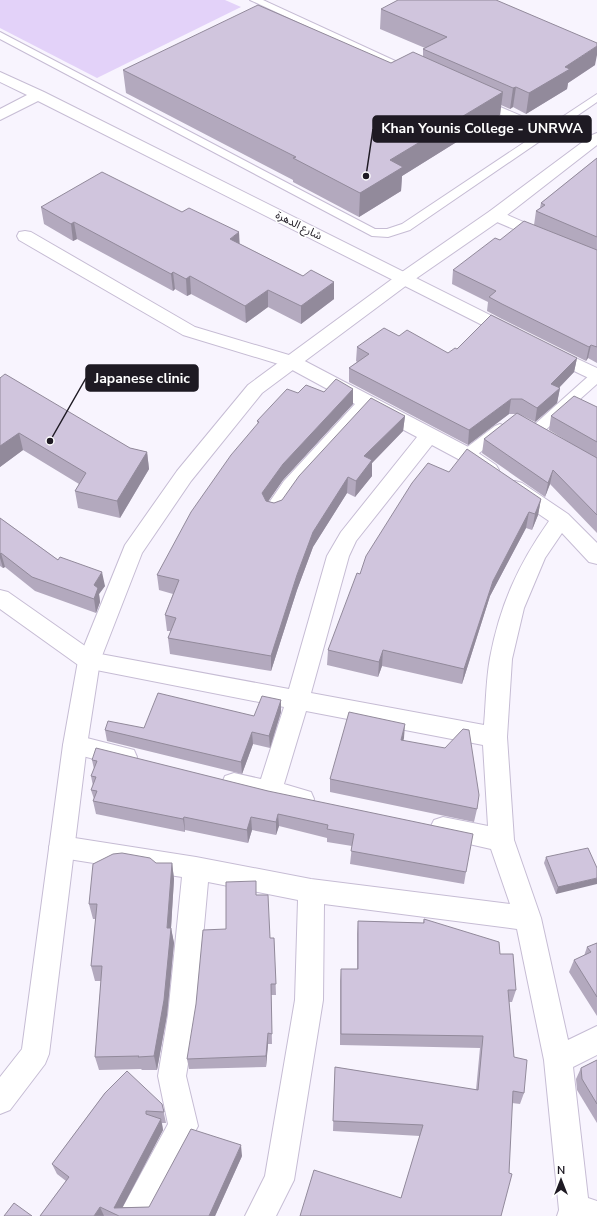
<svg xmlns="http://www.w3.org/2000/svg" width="597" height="1216" viewBox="0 0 597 1216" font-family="'Nunito Sans','Noto Sans Arabic',sans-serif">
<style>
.green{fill:#e3d2f9}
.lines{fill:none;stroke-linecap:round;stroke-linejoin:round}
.service-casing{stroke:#c6bcd4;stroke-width:2}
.minor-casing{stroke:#c6bcd4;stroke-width:2}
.tertiary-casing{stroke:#c6bcd4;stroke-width:2}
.service{fill:#fff;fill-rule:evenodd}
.minor{fill:#fff;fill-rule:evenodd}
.tertiary{fill:#fff;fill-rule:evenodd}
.wall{fill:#b3a9be}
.shaded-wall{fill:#928a9b}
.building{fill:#d0c5dd;stroke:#928a9b}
.labels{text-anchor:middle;stroke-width:3;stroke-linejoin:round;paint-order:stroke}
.far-street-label{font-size:11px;fill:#1e1a23;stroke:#fff}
.leader{fill:none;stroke:#1e1a23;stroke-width:1.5}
.callout-dot{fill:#1e1a23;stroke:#fff;stroke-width:1.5}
.callout{fill:#1e1a23;stroke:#1e1a23;stroke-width:1.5}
.callout-label{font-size:14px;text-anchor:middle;font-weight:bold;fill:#fff}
</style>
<rect width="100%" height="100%" fill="#f8f4fe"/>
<polygon class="green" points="0,0 225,0 241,7 97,78 0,28"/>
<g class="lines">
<defs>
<g id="service">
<polygon points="250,0 263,0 417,71 416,73 408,73"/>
<polygon points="0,32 375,229 387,229 402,224 540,132 476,104 475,102 476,100 484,100 547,127 597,94 597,102 410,230 388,237 372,236 0,39"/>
<path d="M597,372V384L541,434C533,437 521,431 517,424L519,421L524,419L535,424L592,373Z"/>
<polygon points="500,424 505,426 507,429 505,432 472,459 467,460 462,459 460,455 462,451 495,426"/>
</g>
<g id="minor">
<polygon points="0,72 44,92 518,329 521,333 518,337 512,339 506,337 38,101 0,120 0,109 27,95 0,82"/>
<polygon points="496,210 597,254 597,265 490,219 488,215 490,211"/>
<path d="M25,231L31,232L195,327L299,358L474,450L496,465L499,470L496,475L489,477L482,475L460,460L432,445L356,541L349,556L311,693L484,725C486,703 486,680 490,658C500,605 518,565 549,521L508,493L505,488L508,483L515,481L522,483L568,514L597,543V564L589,562L562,533L545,558L524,608L512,659L507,737L514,840L541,918L568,1040L597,1026V1055L573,1067L588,1198L597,1201V1216H557L559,1210L544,1060L517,929L324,904L323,1000L294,1180L276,1216H245L265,1176L295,1000L298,900L208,882L196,1015L186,1076L198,1126L150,1216H118L168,1124L158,1076L168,1015L182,877L62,858L53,855L49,847L53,839L62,836L196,857L311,879L510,904L491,849L434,836L430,828L434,820L443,817L488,826L483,745L306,711L284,784L311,792L314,799L311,806L302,810L234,793L225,790L222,783L225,776L234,773L261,779L284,707L81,667L0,609V590L8,592L95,653L289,689L327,556L341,532L417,437L370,412L298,491L281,515L274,517L267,515L264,510L284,481L355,404L285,366L183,335L19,240L17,236L19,232Z"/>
<polygon points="550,346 597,368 597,382 543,356 541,352 543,348"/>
<polygon points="75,735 134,750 137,757 134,764 125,767 67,752 63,745 67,738"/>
</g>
<polygon id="tertiary" points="597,133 597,145 502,219 411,282 262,393 191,481 142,553 100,661 87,745 49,1054 45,1064 10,1110 0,1114 0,1077 22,1049 63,745 78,661 125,545 177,471 248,385 399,274 490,211 592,135"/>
</defs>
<use href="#service" class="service-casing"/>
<use href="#minor" class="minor-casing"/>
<use href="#tertiary" class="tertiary-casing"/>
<use href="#service" class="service"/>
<use href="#minor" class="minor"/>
<use href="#tertiary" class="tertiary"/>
</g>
<g class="wall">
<polygon points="381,9 595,65 568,83 567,89 526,114 513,107 510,109 501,105 500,115 402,176 401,191 359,217 293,182 293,180 126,93 123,70 391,63 423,56 423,49 425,48 380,29"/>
<polygon points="597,158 597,363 588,358 586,361 500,318 487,311 488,302 452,284 453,270 500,240 534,225 536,211 540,208 541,203"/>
<polygon points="41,207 240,244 303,276 334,282 334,299 301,324 268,307 246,323 191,294 187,296 175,289 173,291 77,239 73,241 44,224"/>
<polygon points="399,336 448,353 457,349 577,358 574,372 559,388 560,388 557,403 535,422 519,414 572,444 549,430 551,416 597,407 597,533 550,484 545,497 482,453 484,439 517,414 509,414 468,445 349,382 349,368 357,362 356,361 357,347"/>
<polygon points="0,378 130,448 147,452 149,469 120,518 78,508 75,491 79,484 23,450 0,467"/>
<polygon points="353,389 353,404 283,480 268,501 274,503 282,500 405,416 403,431 372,463 372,476 355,497 347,493 313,547 297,590 271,671 170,654 168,638 171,631 167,631 165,615 173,594 159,590 157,575 258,424 257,421 298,393 324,392"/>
<polygon points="449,472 541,499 538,515 532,530 526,528 490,596 462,684 382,666 378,677 327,665 328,650 360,574"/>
<polygon points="0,518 58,560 105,586 99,594 100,602 96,613 35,591 5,567 3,568 0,566"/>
<polygon points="281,700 281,712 270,748 253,744 242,774 107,741 105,730 144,728 254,716"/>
<polygon points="404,738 403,740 477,809 474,822 330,792 330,779"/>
<polygon points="92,760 268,791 466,872 464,884 350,864 352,846 327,842 327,838 279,826 276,835 252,830 248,843 185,830 185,832 96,814 93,801 94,799 91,790 93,786 91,776 94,769"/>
<polygon points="546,857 597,868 556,894 544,863"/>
<polygon points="156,863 172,863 174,879 171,928 174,943 167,1015 157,1070 142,1070 141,1069 99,1070 95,1057 101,981 95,981 91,966 96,919 93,919 89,904"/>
<polygon points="256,895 270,938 274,938 276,995 271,995 272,1044 268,1044 266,1067 189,1069 187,1059 226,929"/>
<polygon points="424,919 500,954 516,990 512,1002 509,1002 514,1057 524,1093 520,1104 512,1103 401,1198 420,1136 333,1131 335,1067 476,1090 480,1048 340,1045 340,981 341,969 357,969 357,934 358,921 423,923"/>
<polygon points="597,943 597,1016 569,972 574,960 584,956 587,947"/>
<polygon points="597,1060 597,1123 577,1090 576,1079 581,1068"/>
<polygon points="105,1093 162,1104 166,1123 162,1123 163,1130 122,1207 149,1207 242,1156 215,1216 40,1216 66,1181 57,1174 52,1164"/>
</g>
<g class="shaded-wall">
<polygon points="597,46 597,55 595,65 568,83 567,89 526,114 529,93 565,67"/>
<polygon points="516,87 513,107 510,109 513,88"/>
<polygon points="503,92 500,115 402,176 401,191 359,217 360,193 390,160"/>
<polygon points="74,222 77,239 73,241 71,224"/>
<polygon points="239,232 240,250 230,239"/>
<polygon points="173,272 175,289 173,291 171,274"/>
<polygon points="190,276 191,294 187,296 186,279"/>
<polygon points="334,282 334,299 301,324 301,306"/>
<polygon points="268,290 268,307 246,323 245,306"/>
<polygon points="591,345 588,358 586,361 589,347"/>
<polygon points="577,358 574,372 550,397 560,388 557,403 535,422 537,408 551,384"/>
<polygon points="353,389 353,404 283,480 263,509 262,493 283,464"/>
<polygon points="511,399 509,414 468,445 469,430"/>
<polygon points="405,416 403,431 372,463 372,476 355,497 356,481 364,456"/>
<polygon points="19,433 23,450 0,467 0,446"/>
<polygon points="147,452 149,469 120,518 117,501"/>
<polygon points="553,470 550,484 545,497 548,483"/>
<polygon points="348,477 347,493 313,547 297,590 271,671 271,656 297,575 313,532"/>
<polygon points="541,499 538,515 532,530 535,514"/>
<polygon points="529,512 526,528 490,596 462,684 464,669 493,581"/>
<polygon points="1,553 5,567 3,568 0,558 0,554"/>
<polygon points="102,572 105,586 99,594 100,602 96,613 94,599 94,585"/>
<polygon points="383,650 382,666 378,677 379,662"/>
<polygon points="281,700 281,712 270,748 269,736"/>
<polygon points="405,724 404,738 400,753 401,740"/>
<polygon points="252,732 253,744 242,774 241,762"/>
<polygon points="278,814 279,826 276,835 276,822"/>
<polygon points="184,817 185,830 185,832 183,819"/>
<polygon points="251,817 252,830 248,843 247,830"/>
<polygon points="172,863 174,879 170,944 167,928"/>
<polygon points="597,878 597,884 556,894 558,887"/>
<polygon points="171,928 174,943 167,1015 157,1070 154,1056"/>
<polygon points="268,1033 268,1044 266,1067 266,1056"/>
<polygon points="161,1119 163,1130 118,1216 114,1208"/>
<polygon points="241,1145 242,1156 215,1216 209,1216"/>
<polygon points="100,1207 104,1216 94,1216"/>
</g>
<g class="building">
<polygon points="398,0 496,0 597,43 597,46 565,67 570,69 529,93 516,87 513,88 423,49 447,37 381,9"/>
<polygon points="258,5 391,63 413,52 503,92 390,160 403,167 360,193 293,158 296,157 123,70"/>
<polygon points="597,158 597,237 536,211 545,205 541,203"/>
<polygon points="102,172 182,212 189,208 239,232 230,239 303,276 311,270 334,282 301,306 268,290 245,306 190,276 186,279 173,272 171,274 74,222 71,224 41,207"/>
<polygon points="524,221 597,250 597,347 591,345 589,347 502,304 489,297 496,291 453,270 495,238 500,240"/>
<polygon points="491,315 577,358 551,384 560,388 537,408 522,399 511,399 469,430 349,368 369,354 357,347 384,328 399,336 407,330 448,353 455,348 457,349"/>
<polygon points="5,374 130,448 147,452 117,501 75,491 86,473 19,433 0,446 0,378"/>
<polygon points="336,379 353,389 283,464 262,493 266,501 274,503 282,500 299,476 371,398 405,416 364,456 372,460 356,481 348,477 313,532 297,575 271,656 168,638 176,618 165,615 179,580 157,575 191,512 231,455 259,422 257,421 287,389 298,393 306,385 324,392"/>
<polygon points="574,396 597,407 597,442 551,416"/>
<polygon points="517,413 597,458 597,515 553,470 548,483 484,439"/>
<polygon points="467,449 541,499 535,514 529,512 493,581 464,669 383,650 379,662 328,650 357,573 360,574 366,556 412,483 428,463 449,472"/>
<polygon points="0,518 58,560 60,557 102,572 94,585 98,588 94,599 32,577 1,553 0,554"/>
<polygon points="158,693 254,716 262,696 281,700 269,736 252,732 241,762 105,730 108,721 144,728"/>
<polygon points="349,712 405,724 401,740 445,748 463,729 469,730 479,795 477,809 330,779"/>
<polygon points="96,748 268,791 473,834 466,872 351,851 354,834 327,829 328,825 278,814 276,822 251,817 247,830 184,817 183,819 93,801 97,791 91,790 96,777 91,776 97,761 92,760"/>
<polygon points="588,848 597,868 597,878 558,887 546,857"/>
<polygon points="122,853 150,858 156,863 172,863 167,928 171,928 164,1000 154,1056 138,1057 139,1056 95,1057 102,966 91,966 97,904 89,904 93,864 113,854"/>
<polygon points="256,881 256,895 268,895 270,938 274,938 276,984 271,984 272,1034 268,1033 266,1056 187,1059 196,1004 203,930 226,929 226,882"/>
<polygon points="424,919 499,942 500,954 513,954 516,990 508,990 514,1057 527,1060 524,1093 513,1091 509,1173 512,1174 501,1216 300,1216 314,1170 401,1198 423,1125 333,1121 335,1067 478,1090 483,1036 341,1034 341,969 358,969 358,921 424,923"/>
<polygon points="597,943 597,997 574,960 591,952 587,947"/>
<polygon points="597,1060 597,1104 582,1079 581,1068"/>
<polygon points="127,1071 162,1104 164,1112 146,1111 146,1114 161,1119 114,1208 149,1207 191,1129 241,1145 209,1216 119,1216 100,1207 94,1216 40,1216 69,1177 52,1164 105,1093"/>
<polygon points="14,1203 32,1216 4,1216"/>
</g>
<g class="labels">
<g class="far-street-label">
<text transform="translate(299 225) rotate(27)" y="4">شارع الدهرة</text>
</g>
</g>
<path class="leader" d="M366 176L373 129M50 441L86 378"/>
<g class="callout-dot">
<circle cx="366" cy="176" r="4"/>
<circle cx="50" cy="441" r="4"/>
</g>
<g class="callout">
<rect x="373" y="116" width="218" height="26" rx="4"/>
<rect x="86" y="365" width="112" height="26" rx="4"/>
</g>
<g class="callout-label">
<text x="482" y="133">Khan Younis College - UNRWA</text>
<text x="142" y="383">Japanese clinic</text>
</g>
<g transform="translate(561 1180)" stroke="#ffffff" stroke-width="3" paint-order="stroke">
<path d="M0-3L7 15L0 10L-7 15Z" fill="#1e1a23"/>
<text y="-6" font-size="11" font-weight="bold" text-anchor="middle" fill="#1e1a23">N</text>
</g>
</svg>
